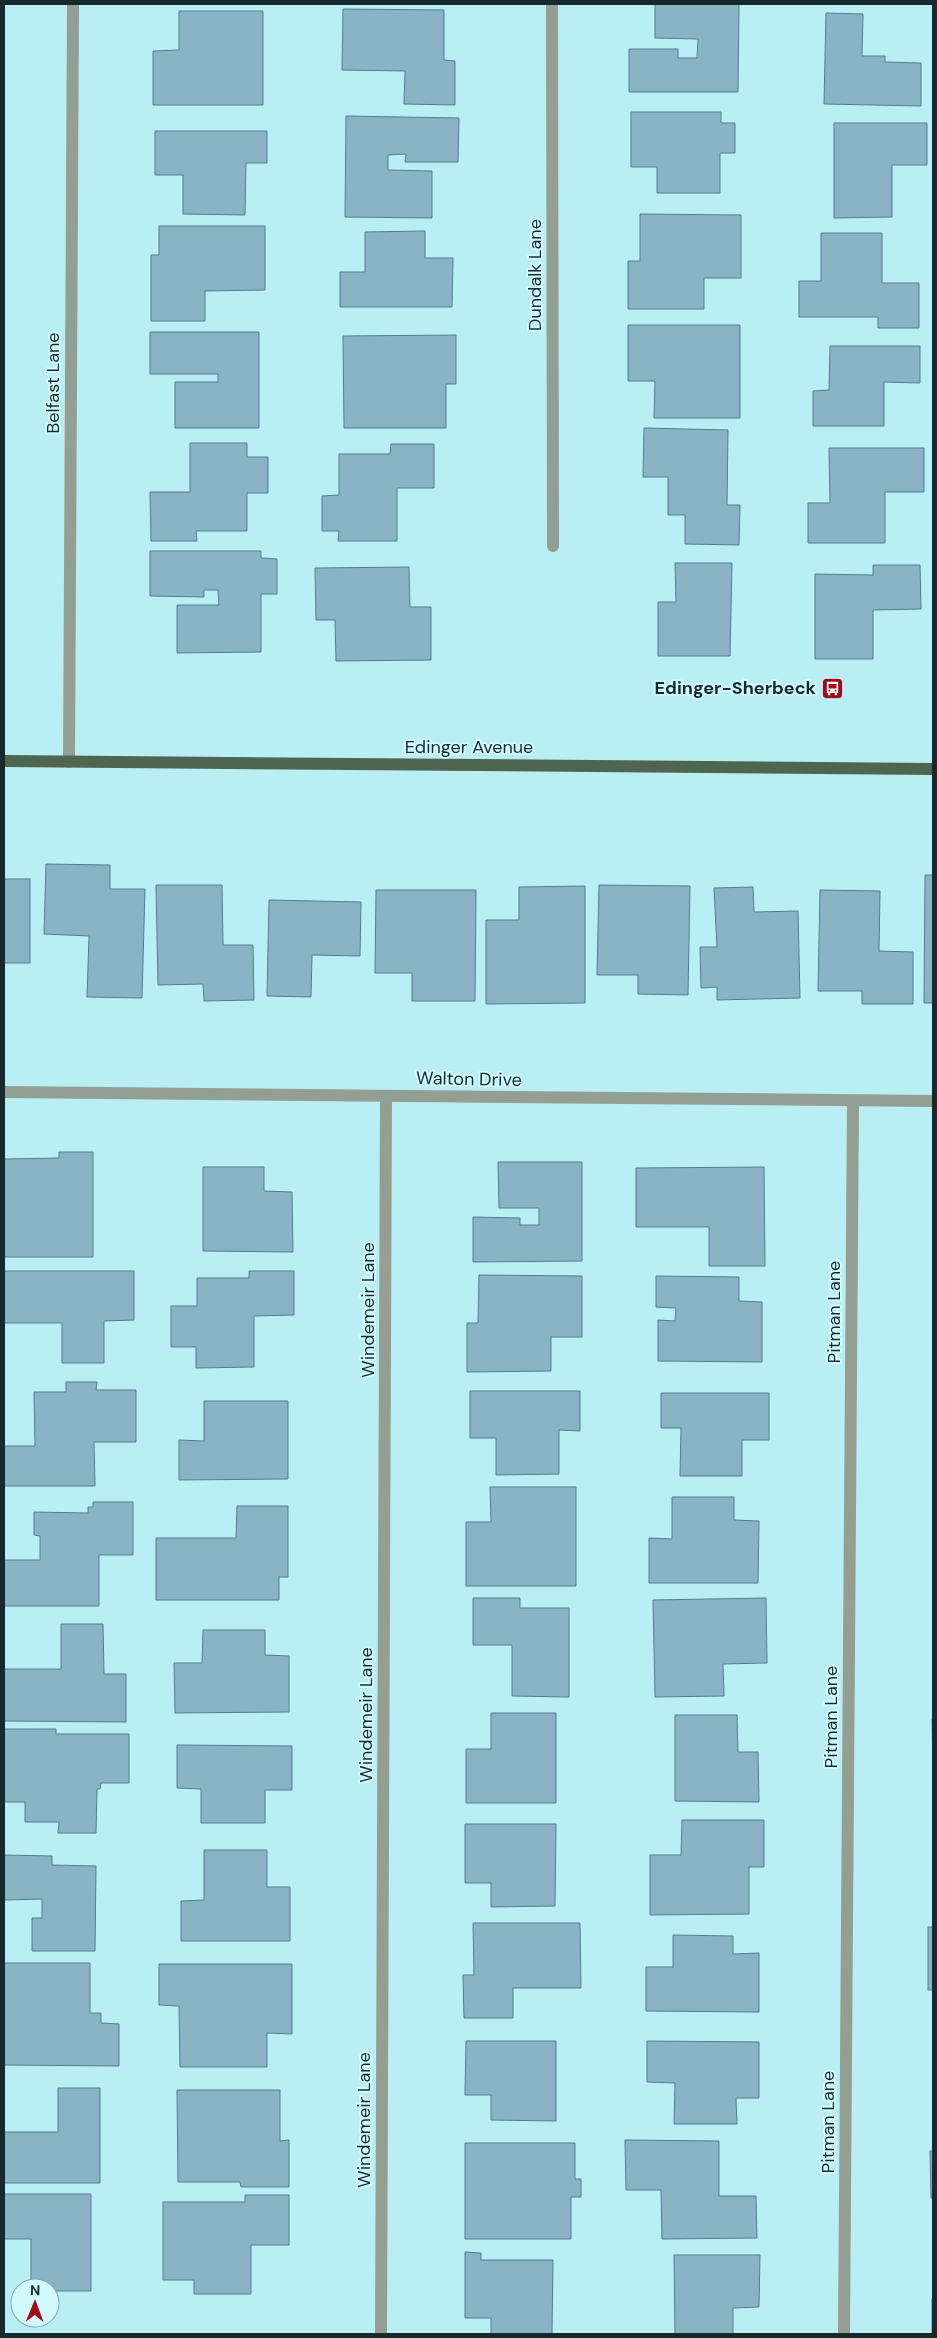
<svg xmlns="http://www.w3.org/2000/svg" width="937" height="2338" viewBox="0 0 937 2338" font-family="'DM Sans',sans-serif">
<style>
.building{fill:#88b4c6;stroke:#547e8f}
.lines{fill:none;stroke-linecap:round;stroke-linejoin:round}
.street{stroke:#929f92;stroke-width:12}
.primary{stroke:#4e664f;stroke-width:12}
.labels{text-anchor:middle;stroke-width:4;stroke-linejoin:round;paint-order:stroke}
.street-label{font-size:18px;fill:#162a2d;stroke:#d0faff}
.poi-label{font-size:18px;font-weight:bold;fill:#162a2d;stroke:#d0faff;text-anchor:end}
</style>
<rect width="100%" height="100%" fill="#baeef5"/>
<g class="building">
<polygon points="655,4 739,4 738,92 629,92 629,49 678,49 678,58 697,58 698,39 655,38"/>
<polygon points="343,9 444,10 444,60 455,61 455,105 404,104 405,71 342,70"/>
<polygon points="179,11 263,11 263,105 153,105 153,51 179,50"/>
<polygon points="826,13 863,14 862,56 885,56 885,62 921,63 921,106 824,104"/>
<polygon points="631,112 721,112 721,123 735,123 735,153 720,153 720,193 657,193 657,167 631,167"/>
<polygon points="346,116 459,118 458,162 405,162 406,154 388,155 388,170 432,171 432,218 345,217"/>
<polygon points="834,123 927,123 927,165 892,165 892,217 834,218"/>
<polygon points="155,131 267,131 267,163 246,163 245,215 183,214 183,175 155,175"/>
<polygon points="640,214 741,215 741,278 704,278 704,309 628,309 628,261 640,261"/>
<polygon points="159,226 265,226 265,290 205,291 205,321 151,321 151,255 159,255"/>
<polygon points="425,231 425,258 453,258 452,307 340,307 340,272 365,272 365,232"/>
<polygon points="821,233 882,233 882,283 919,283 919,328 878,328 878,317 799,317 799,281 821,281"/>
<polygon points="628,325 740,325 740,418 654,418 655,381 628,381"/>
<polygon points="150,332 259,332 259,428 175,428 175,382 218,382 218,374 150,374"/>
<polygon points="456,335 456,384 446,384 446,428 344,428 343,336"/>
<polygon points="830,346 920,346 920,383 884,382 884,426 813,426 813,391 829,390"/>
<polygon points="644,428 728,430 727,505 740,505 739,545 685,544 685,515 668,515 668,477 643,477"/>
<polygon points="190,443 247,443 247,457 268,457 268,493 247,493 247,531 196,531 197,541 151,541 150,492 190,492"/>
<polygon points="391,444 434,444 434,488 397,488 397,541 338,541 339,531 322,531 322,496 339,495 339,454 390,454"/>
<polygon points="829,448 924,448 924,492 885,492 885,543 808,543 808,503 830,503"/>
<polygon points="150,551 261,551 261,558 277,559 277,594 261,594 261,652 177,653 177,605 219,605 218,590 204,590 204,597 150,596"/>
<polygon points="675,563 732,563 730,656 658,656 658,602 676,602"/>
<polygon points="873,565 920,565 921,609 873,610 873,659 815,659 815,574 873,575"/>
<polygon points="409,567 410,607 431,607 431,660 336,661 335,620 316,620 315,568"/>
<polygon points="46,864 110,865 110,889 145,889 142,998 87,997 89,936 44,934"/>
<polygon points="925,875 933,875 933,1003 924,1003"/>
<rect x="4" y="879" width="26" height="84"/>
<polygon points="156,885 222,885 223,945 253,945 254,1000 204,1001 203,984 158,985"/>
<polygon points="599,885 690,886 688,995 638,994 638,975 597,975"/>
<polygon points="585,886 585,1003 486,1004 486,920 519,920 519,887"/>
<polygon points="753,887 754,912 798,911 800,998 717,1000 717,987 701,988 700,947 717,947 714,888"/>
<polygon points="376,890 476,890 475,1001 412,1001 412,973 375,973"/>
<polygon points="820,890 880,891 879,951 913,952 913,1004 862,1004 862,991 818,991"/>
<polygon points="269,900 361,902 360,956 312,955 311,997 267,996"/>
<polygon points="59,1152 93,1152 93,1257 4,1257 4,1159 59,1158"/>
<polygon points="498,1162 582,1162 582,1261 473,1262 473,1217 520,1218 520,1225 539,1225 539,1208 499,1208"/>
<polygon points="203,1167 264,1167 264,1191 292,1192 293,1252 203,1251"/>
<polygon points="764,1167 765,1266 709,1266 709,1227 636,1227 636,1168"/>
<polygon points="4,1271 134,1271 134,1320 104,1321 104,1363 62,1363 62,1323 4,1323"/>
<polygon points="249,1271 294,1271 294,1315 254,1316 254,1367 196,1368 196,1347 171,1347 171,1306 197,1306 197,1278 249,1278"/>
<polygon points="479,1275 582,1276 582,1337 551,1337 551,1371 467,1372 467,1323 478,1323"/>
<polygon points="656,1276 739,1277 739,1301 762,1302 762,1362 658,1361 658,1320 675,1321 676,1308 656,1307"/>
<polygon points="66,1382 97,1382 96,1390 136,1390 136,1442 94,1442 95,1486 4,1486 4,1446 35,1446 34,1392 66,1392"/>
<polygon points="470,1391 580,1391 580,1431 559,1430 559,1474 496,1475 496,1438 470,1438"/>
<polygon points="661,1393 769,1393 769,1440 742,1440 742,1476 680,1476 681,1428 661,1428"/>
<polygon points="204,1401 288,1401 288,1479 179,1480 179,1440 204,1441"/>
<polygon points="490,1487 576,1487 576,1586 466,1586 466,1522 491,1522"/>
<polygon points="672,1497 734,1497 734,1520 759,1521 758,1583 649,1583 649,1538 672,1539"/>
<polygon points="93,1502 133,1502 133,1555 99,1555 99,1606 4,1606 4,1560 40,1560 40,1536 34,1535 34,1512 88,1513 88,1507 93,1507"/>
<polygon points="237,1506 288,1506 288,1577 279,1577 279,1600 156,1600 156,1538 236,1538"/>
<polygon points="473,1598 520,1598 520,1608 569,1608 569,1697 512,1696 512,1645 473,1645"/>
<polygon points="766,1598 767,1663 723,1664 724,1696 655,1697 653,1600"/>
<polygon points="61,1624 103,1624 104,1674 126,1674 126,1722 4,1721 4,1669 61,1669"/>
<polygon points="203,1630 265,1630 265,1655 289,1656 289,1712 175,1713 174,1663 202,1663"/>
<polygon points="491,1713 556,1713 556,1803 466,1803 466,1749 491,1749"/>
<polygon points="675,1715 737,1715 738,1752 758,1752 759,1802 675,1801"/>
<polygon points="932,1719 933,1719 933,1771"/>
<polygon points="4,1729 56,1729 56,1734 129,1734 129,1783 101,1783 100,1789 97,1789 96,1833 58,1833 59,1822 25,1822 25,1802 4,1802"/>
<polygon points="177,1745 292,1746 292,1790 265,1790 265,1823 201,1823 201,1789 177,1788"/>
<polygon points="682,1820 764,1820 764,1867 749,1867 749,1914 650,1915 650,1855 681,1855"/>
<polygon points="465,1824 556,1824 555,1906 491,1907 491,1883 465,1883"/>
<polygon points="204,1850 267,1850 267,1887 290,1887 290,1941 181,1941 181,1901 204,1900"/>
<polygon points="4,1855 52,1856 52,1865 96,1866 95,1951 32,1951 32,1918 42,1918 42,1899 4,1900"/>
<polygon points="473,1923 580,1923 581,1988 513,1988 513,2018 464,2018 463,1975 474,1975"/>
<rect x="928" y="1927" width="5" height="63"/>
<polygon points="673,1935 733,1936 733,1954 759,1953 759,2012 646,2011 646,1967 673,1967"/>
<polygon points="4,1963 90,1963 90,2013 101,2013 101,2023 119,2024 119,2066 4,2065"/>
<polygon points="159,1964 292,1964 292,2034 267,2033 267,2067 180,2067 179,2006 159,2005"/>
<polygon points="466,2041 556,2041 556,2121 491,2120 491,2095 465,2095"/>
<polygon points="647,2041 759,2042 759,2098 736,2098 737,2124 674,2124 675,2083 647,2082"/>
<polygon points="58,2088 100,2088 100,2183 4,2183 4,2132 58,2132"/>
<polygon points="177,2090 280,2090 280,2141 289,2140 289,2187 241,2187 240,2182 178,2182"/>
<polygon points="625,2140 719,2141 719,2196 756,2196 757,2238 662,2239 661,2190 626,2190"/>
<polygon points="465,2143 575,2143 575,2179 581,2179 581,2197 571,2197 571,2239 465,2239"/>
<polygon points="930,2151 933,2151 933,2198 931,2198"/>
<polygon points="4,2194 91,2194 91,2291 50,2291 50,2288 31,2288 31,2239 4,2239"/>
<polygon points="245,2195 289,2195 289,2245 251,2245 251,2294 194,2294 194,2280 163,2280 163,2202 245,2202"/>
<polygon points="465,2252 481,2253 481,2260 553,2260 552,2334 491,2334 491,2318 465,2318"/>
<polygon points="674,2255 760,2255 759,2307 733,2308 733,2334 675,2334"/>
<rect x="932" y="2299" width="1" height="35"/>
</g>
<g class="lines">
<g class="street">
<polyline points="552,4 553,546"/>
<polyline points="69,762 73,4"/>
<polyline points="4,1092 933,1101"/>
<polyline points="381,2334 386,1096"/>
<polyline points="844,2334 853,1101"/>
</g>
<polyline class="primary" points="4,761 933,769"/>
</g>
<defs>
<symbol id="bus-square" viewBox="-11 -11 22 22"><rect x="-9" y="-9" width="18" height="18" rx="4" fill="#a30918" stroke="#d0faff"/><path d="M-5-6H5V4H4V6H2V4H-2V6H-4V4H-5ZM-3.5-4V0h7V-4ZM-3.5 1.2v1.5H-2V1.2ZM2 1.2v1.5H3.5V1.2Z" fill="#fff"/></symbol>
</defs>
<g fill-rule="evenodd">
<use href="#bus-square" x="820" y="676" width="25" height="25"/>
</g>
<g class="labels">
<g class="street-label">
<text transform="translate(535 275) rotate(-90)" y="6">Dundalk Lane</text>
<text transform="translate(53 383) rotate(-90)" y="6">Belfast Lane</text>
<text x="469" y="753">Edinger Avenue</text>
<text transform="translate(469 1079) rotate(1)" y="6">Walton Drive</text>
<text transform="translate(368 1310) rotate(-90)" y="6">Windemeir Lane</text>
<text transform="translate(834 1312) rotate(-90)" y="6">Pitman Lane</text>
<text transform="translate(366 1715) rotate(-90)" y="6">Windemeir Lane</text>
<text transform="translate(831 1717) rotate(-90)" y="6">Pitman Lane</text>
<text transform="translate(364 2120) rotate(-90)" y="6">Windemeir Lane</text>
<text transform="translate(828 2122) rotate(-90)" y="6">Pitman Lane</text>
</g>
<g class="poi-label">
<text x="816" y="694">Edinger-Sherbeck</text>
</g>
</g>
<rect width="937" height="2338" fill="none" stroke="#162a2d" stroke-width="10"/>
<g transform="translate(35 2303) rotate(1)"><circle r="24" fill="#d0faff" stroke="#86a7ab"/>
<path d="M0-4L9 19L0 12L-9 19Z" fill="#a30918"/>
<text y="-8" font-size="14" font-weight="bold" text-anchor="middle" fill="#162a2d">N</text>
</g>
</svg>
